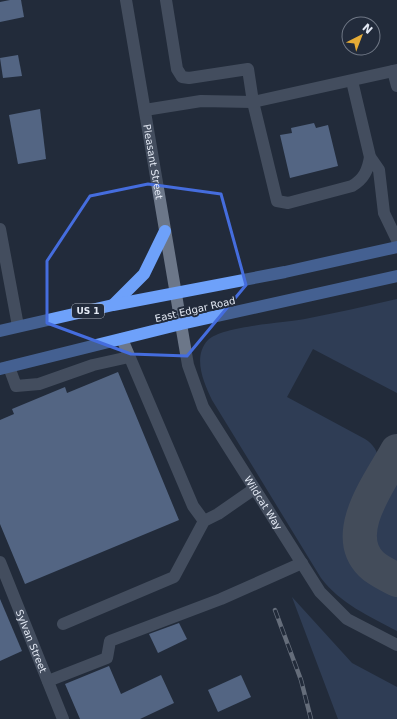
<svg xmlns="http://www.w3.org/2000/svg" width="397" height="719" viewBox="0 0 397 719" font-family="'DejaVu Sans',sans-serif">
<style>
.green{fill:#3f5376}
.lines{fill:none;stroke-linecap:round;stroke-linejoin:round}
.taxiway{stroke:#6c7482;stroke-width:34}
.building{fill:#8eabdb}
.minor{stroke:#6c7789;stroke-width:12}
.highway{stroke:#6ea1fa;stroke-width:12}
.rail-casing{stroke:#b5bcc8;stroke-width:4.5}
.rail{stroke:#222b3b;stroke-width:3;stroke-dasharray:9;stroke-linecap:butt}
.marked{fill:none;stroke:#456dde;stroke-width:3;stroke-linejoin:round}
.labels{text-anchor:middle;stroke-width:4;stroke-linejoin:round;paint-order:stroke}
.shield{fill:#222b3b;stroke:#a9b0bc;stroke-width:1}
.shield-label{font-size:9px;font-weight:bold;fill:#e3e9f4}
.street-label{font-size:10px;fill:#e3e9f4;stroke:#222b3b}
</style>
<rect width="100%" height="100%" fill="#222b3b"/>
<g class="green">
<path d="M397,299V393L313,349L287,397L365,439C374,445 379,452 378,464C360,497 328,540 365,573C374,581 386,586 397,592V631C369,616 341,604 321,578L212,400C204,383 192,357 208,340C222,326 283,323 305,319C336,313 366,306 397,299Z"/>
<path d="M397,474V567C346,548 380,505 397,474Z"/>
<polygon points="292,597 352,663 397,687 397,719 338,719"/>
</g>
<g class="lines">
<path class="taxiway" d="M397,451C381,481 340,533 371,564C378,571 388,575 397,580"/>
</g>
<g class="building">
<polygon points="10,0 21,0 24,17 0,22 0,2"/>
<polygon points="18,55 22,76 3,78 0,58"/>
<polygon points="40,109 46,159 18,164 9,115"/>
<polygon points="314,123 316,128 328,125 338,166 290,178 280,135 292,133 291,128"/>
<polygon points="118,372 179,520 25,584 0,524 0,420 14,414 12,409 65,387 67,393"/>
<polygon points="0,599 22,651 0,661"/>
<polygon points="179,623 187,639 158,653 149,634"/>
<polygon points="109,666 121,694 161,675 174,703 140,719 80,719 65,684"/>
<polygon points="241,675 251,697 218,712 208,690"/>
</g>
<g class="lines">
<g class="minor">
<path id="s1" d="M126,0L181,324L188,365L203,407L320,592L347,619L397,645"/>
<path d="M166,0L177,69L182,77L189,78L248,69L253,102L277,201L288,203L352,186C364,179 368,170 370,157"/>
<polyline points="393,71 397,86"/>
<polyline points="352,81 370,157 379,170 384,213 397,240"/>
<polyline points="145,110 201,101 253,102 397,70"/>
<polyline points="0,229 18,326"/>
<polyline points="122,339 193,506 204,521"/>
<polyline points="9,367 16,386 39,384 93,365 129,357"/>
<path id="s2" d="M0,562L63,719"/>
<polyline points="63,624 174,577 204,521 218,514 254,489"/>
<polyline points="48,681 107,658 110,641 221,599 302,563"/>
</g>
<g class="highway">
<polyline points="114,304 144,274 165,231"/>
<polyline points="0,331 113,305 285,272 397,247"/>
<polyline points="0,369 181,324 397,276"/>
</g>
<defs>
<polyline id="rail" points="275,610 301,680 311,719"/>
</defs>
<use href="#rail" class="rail-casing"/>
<use href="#rail" class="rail"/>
</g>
<path d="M0 0H397V719H0ZM148,184L221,194L246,285L187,356L131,354L47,323V261L90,196Z" fill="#222b3b" fill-opacity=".55" fill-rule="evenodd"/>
<path class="marked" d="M148,184L221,194L246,285L187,356L131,354L47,323V261L90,196Z"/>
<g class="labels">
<rect class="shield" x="72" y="304" width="32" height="14" rx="3"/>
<g class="shield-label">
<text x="88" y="314">US 1</text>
</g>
<g class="street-label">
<text dy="4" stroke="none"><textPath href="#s1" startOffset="164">Pleasant Street</textPath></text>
<text transform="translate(195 309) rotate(-13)" y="4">East Edgar Road</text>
<text dy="4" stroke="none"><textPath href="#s1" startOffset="528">Wildcat Way</textPath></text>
<text dy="4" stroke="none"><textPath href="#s2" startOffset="85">Sylvan Street</textPath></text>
</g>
</g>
<g transform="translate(361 36) rotate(42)"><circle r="19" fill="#222b3b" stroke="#6f7785"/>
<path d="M0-3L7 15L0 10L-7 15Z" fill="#e6ac36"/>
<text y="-6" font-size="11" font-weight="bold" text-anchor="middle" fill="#e3e9f4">N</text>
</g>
</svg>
